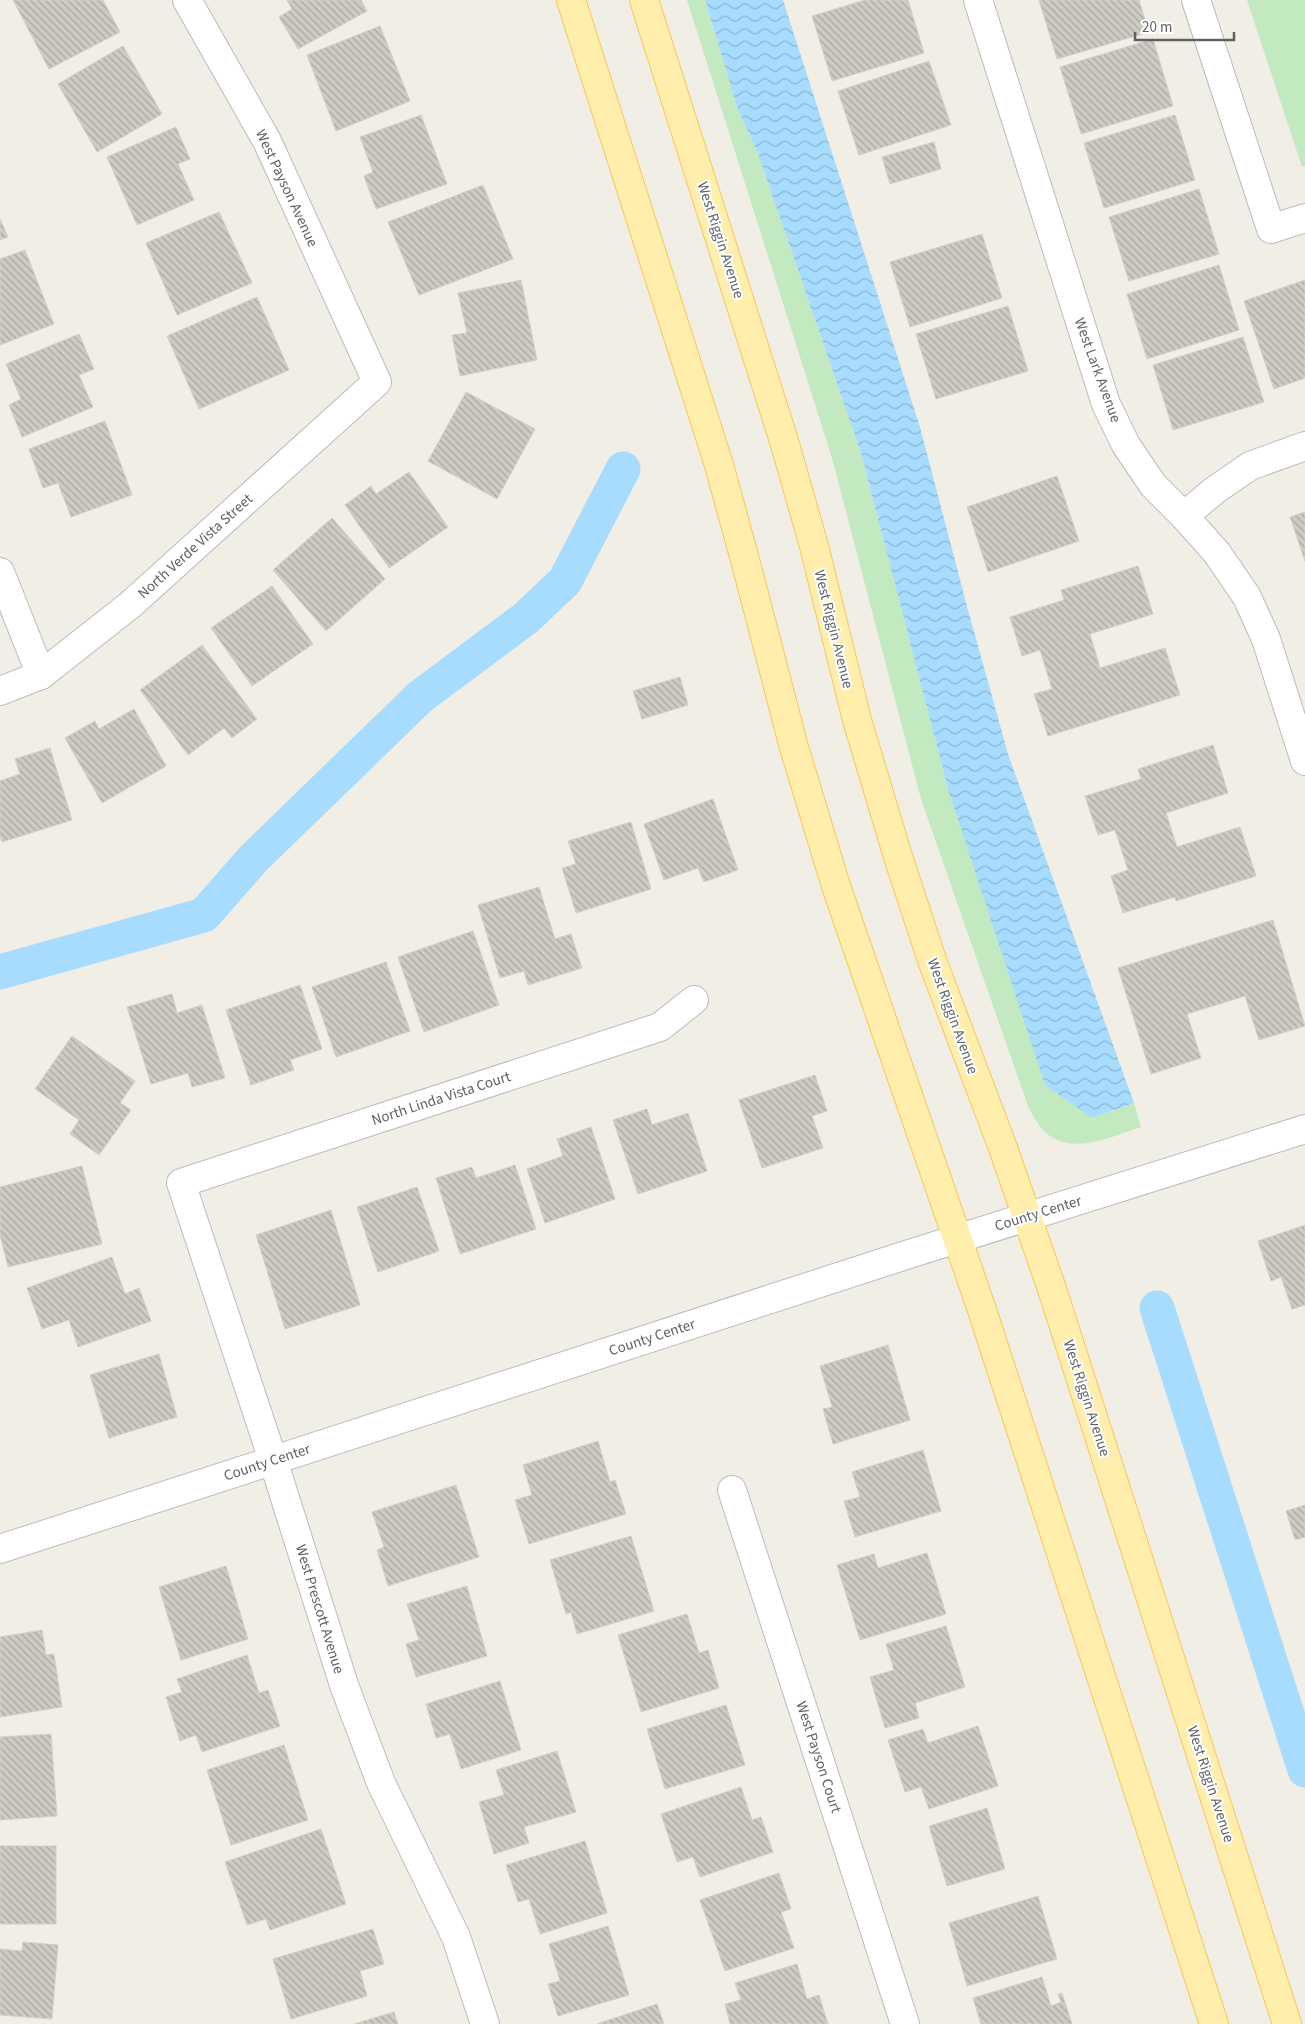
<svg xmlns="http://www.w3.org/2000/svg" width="1305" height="2024" viewBox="0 0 1305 2024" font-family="'Source Sans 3',sans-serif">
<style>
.green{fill:#c2e9c0}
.water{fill:url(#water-waves)}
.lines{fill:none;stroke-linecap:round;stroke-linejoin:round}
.canal{stroke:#a7dcff;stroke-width:35}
.building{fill:url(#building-back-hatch);stroke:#d6cfc3}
.minor-casing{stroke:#b8bcc0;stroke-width:30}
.major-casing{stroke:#fbc554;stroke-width:30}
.minor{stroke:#fff;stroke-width:28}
.major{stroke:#ffeeac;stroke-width:28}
.labels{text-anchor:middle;stroke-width:4;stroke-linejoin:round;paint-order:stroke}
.street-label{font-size:15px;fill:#5d6267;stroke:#fff}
</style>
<defs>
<pattern id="water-waves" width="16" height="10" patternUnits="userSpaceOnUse" patternTransform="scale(1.25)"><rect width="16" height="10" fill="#a7dcff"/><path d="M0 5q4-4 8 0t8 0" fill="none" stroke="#8bb6d2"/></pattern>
<pattern id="building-back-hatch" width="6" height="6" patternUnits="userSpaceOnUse" patternTransform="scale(1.25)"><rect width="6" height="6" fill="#cecac4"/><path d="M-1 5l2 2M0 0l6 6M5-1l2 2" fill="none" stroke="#aaa7a3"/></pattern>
</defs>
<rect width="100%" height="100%" fill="#f0eee5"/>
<g class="green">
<path d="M687,0H705L737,107L757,151L861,453L948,789L1092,1118L1134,1103L1141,1127C1110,1137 1069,1158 1042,1129C1037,1123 1033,1115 1029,1109L921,799L832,458Z"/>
<polygon points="1247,0 1305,0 1305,166 1302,167"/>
</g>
<polygon class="water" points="705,0 783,0 920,427 968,610 1008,754 1134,1103 1092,1118 1045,1085 948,789 861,453 757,151 737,107"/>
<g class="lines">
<g class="canal">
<polyline points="0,972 204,915 253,859 420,697 526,618 565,581 623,469"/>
<polyline points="1157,1308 1305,1770"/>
</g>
</g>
<g class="building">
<polygon points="13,0 103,0 120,32 49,69"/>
<polygon points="287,0 361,0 367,11 298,49 279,17 292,9"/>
<polygon points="865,0 908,0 924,53 832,81 812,16"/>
<polygon points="1039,0 1139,0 1149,32 1057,59"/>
<polygon points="380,26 410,101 336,131 307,55"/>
<polygon points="1153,39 1173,106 1081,134 1060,67"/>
<polygon points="123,46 162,114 97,152 58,84"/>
<polygon points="929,61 951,125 859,155 838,91"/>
<polygon points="421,115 447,184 376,209 364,176 373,172 360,137"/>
<polygon points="1175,115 1195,180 1104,208 1084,143"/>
<polygon points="176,127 190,159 178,164 194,200 137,225 107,157"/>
<polygon points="934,142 941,169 890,184 882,157"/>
<polygon points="483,185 513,259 419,295 388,222"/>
<polygon points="1199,189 1219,254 1129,281 1109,217"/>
<polygon points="219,212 252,283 177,315 146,243"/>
<polygon points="0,219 8,237 0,240"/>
<polygon points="982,234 1002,298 910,327 890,262"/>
<polygon points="25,250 54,324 0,345 0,259"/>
<polygon points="1219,265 1239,330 1147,359 1127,294"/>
<polygon points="521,280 537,360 460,376 452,335 467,333 458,293"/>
<polygon points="1305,280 1305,378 1274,389 1244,301"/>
<polygon points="257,297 289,370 199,409 167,336"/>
<polygon points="1008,306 1028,371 936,399 916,334"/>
<polygon points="79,334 94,369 79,375 93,407 22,437 9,405 21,399 6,364"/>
<polygon points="1243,337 1264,402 1173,430 1153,365"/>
<polygon points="466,392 535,429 497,499 428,461"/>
<polygon points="105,421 132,495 71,517 58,483 43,488 29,449"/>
<polygon points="409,472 448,527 389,568 345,505 371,486 376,494"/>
<polygon points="1057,476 1079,541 988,572 967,507"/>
<polygon points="1305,512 1305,561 1290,517"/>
<polygon points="332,518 385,579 326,631 273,570"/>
<polygon points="1138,566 1153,614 1090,634 1100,668 1165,648 1180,695 1048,736 1034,694 1052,689 1040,650 1022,656 1010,617 1064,600 1061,590"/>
<polygon points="272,586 313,644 252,686 211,628"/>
<polygon points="202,645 257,719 232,738 224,728 188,755 140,690"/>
<polygon points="680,677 688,705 642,719 633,691"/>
<polygon points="134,709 166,766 102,803 65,738 95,721 99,729"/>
<polygon points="1213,745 1228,793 1166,813 1177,847 1240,827 1256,876 1176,901 1175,897 1123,913 1111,876 1128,870 1115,830 1098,835 1085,796 1141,779 1138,769"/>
<polygon points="50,748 72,820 2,842 0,836 0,781 20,774 15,759"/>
<polygon points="713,799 738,870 704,882 698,868 664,880 644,824"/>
<polygon points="631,822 651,889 576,913 562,868 576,864 568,841"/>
<polygon points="539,887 555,939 571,934 582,968 528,985 524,971 500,978 478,905"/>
<polygon points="1273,920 1305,1026 1259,1040 1245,996 1187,1014 1201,1058 1151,1074 1118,968"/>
<polygon points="473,931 499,1005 424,1032 398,957"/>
<polygon points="386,962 410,1031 336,1057 312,987"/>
<polygon points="300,985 322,1049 290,1060 294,1070 251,1085 226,1010"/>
<polygon points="172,994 177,1013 202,1005 225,1078 192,1087 188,1073 151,1084 127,1007"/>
<polygon points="72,1036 135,1081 120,1103 131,1110 99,1155 70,1134 79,1120 35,1089"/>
<polygon points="815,1075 827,1111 812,1116 823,1148 762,1168 739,1100"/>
<polygon points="647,1109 652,1125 688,1113 707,1171 638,1194 613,1120"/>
<polygon points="591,1127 615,1199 545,1223 527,1169 563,1156 557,1139"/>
<polygon points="515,1165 536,1229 460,1254 436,1178 472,1167 476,1178"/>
<polygon points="82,1166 102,1244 8,1267 0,1235 0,1187"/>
<polygon points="417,1187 439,1251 378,1272 357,1207"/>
<polygon points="331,1210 360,1305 285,1329 256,1235"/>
<polygon points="1305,1225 1305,1305 1292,1309 1281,1277 1271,1281 1258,1241"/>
<polygon points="112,1257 125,1294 139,1288 151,1321 78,1347 69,1320 42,1329 27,1288"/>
<polygon points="888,1345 910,1420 833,1444 823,1409 832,1407 820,1366"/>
<polygon points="159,1354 177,1417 109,1438 90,1375"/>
<polygon points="598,1441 610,1482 615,1480 626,1514 529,1544 515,1500 532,1495 523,1465"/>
<polygon points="923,1450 941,1511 855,1537 844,1501 860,1497 852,1472"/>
<polygon points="456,1485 479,1557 388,1586 377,1550 384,1547 372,1512"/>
<polygon points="1305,1505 1305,1537 1295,1540 1286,1511"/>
<polygon points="631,1536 654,1611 577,1634 571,1612 566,1614 550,1560"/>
<polygon points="927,1553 946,1614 860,1640 837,1565 874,1554 878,1568"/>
<polygon points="226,1566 248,1639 181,1660 159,1587"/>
<polygon points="467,1586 487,1656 416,1677 406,1644 419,1640 407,1604"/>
<polygon points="687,1614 699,1653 708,1650 719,1688 641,1712 618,1635"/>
<polygon points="946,1626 965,1687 915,1703 919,1718 885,1728 870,1677 894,1670 886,1644"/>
<polygon points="42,1630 46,1655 54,1654 62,1707 0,1717 0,1637"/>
<polygon points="247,1655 259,1693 268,1690 280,1726 202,1752 196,1735 180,1741 166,1697 182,1692 177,1679"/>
<polygon points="500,1681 521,1750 461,1769 450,1734 436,1738 426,1704"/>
<polygon points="726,1705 745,1765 665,1789 647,1729"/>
<polygon points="978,1726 998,1786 929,1809 921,1787 905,1792 888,1740 923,1729 928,1743"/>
<polygon points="51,1734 57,1816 0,1820 0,1737"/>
<polygon points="284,1745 308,1820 231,1845 207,1770"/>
<polygon points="557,1751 576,1812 524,1827 529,1843 494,1854 479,1802 504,1795 496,1770"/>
<polygon points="741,1787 752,1820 761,1817 773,1852 700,1877 693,1857 677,1862 661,1814"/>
<polygon points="987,1808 1005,1869 947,1886 929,1826"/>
<polygon points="321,1829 346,1904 270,1930 266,1919 247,1925 225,1862"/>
<polygon points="585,1841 607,1913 540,1934 529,1899 518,1902 506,1865"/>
<rect x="0" y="1846" width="56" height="78"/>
<polygon points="779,1873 791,1909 781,1912 794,1948 725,1971 700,1900"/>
<polygon points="1038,1896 1057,1959 967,1986 949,1923"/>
<polygon points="608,1926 629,1995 558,2016 548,1984 560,1981 549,1944"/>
<polygon points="373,1929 384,1964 360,1971 367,1996 291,2019 273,1959"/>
<polygon points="23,1942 58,1945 52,2019 0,2015 0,1949 22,1951"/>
<polygon points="797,1964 807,1999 819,1995 828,2024 730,2024 725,2004 741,2000 735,1983"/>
<polygon points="1042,1977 1051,2006 1061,2002 1058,1994 1062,1993 1072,2024 981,2024 973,1998"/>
<polygon points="657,2004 664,2024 597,2024"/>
<polygon points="394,2012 398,2024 354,2024"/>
</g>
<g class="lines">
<defs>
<g id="minor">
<polyline points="978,0 1106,404 1126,445 1153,485 1184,516 1217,553 1247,597 1266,639 1305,761"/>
<polyline points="1196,0 1271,229 1305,218"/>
<polyline points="1184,516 1215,490 1250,466 1305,446"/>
<polyline points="0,572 41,675"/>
<polyline points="0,691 41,675 130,605 377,382 267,141 187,0"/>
<polyline points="732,1490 905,2024"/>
<polyline points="0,1549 903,1256 1305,1129"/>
<polyline points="485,2024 456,1937 381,1783 344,1685 273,1460 181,1183 660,1027 694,1000"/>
</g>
<g id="major">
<polyline points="571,0 719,465 748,571 793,744 836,886 982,1310 1214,2024"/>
<polyline points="644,0 784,441 814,546 857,720 899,860 933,963 1003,1148 1052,1289 1287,2024"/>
</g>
</defs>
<use href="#minor" class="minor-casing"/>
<use href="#major" class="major-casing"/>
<use href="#minor" class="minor"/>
<use href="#major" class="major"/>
</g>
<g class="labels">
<g class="street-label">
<text transform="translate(287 188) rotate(65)" y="5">West Payson Avenue</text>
<text transform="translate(721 240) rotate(72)" y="5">West Riggin Avenue</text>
<text transform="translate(1098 370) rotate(70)" y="5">West Lark Avenue</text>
<text transform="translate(195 546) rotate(-42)" y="5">North Verde Vista Street</text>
<text transform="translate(834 629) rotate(76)" y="5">West Riggin Avenue</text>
<text transform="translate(953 1016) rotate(70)" y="5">West Riggin Avenue</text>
<text transform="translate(441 1098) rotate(-18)" y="5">North Linda Vista Court</text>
<text transform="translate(1038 1213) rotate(-17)" y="5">County Center</text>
<text transform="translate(652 1337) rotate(-18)" y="5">County Center</text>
<text transform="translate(1087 1398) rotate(72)" y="5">West Riggin Avenue</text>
<text transform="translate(267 1462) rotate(-18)" y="5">County Center</text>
<text transform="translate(320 1609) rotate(73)" y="5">West Prescott Avenue</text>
<text transform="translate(819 1757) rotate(72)" y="5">West Payson Court</text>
<text transform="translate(1211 1784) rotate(72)" y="5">West Riggin Avenue</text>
</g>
</g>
<path d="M1135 32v8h99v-8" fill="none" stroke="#5d6267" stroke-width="2.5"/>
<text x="1142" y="32" font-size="15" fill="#5d6267" stroke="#ffffff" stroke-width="4" paint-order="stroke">20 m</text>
</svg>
